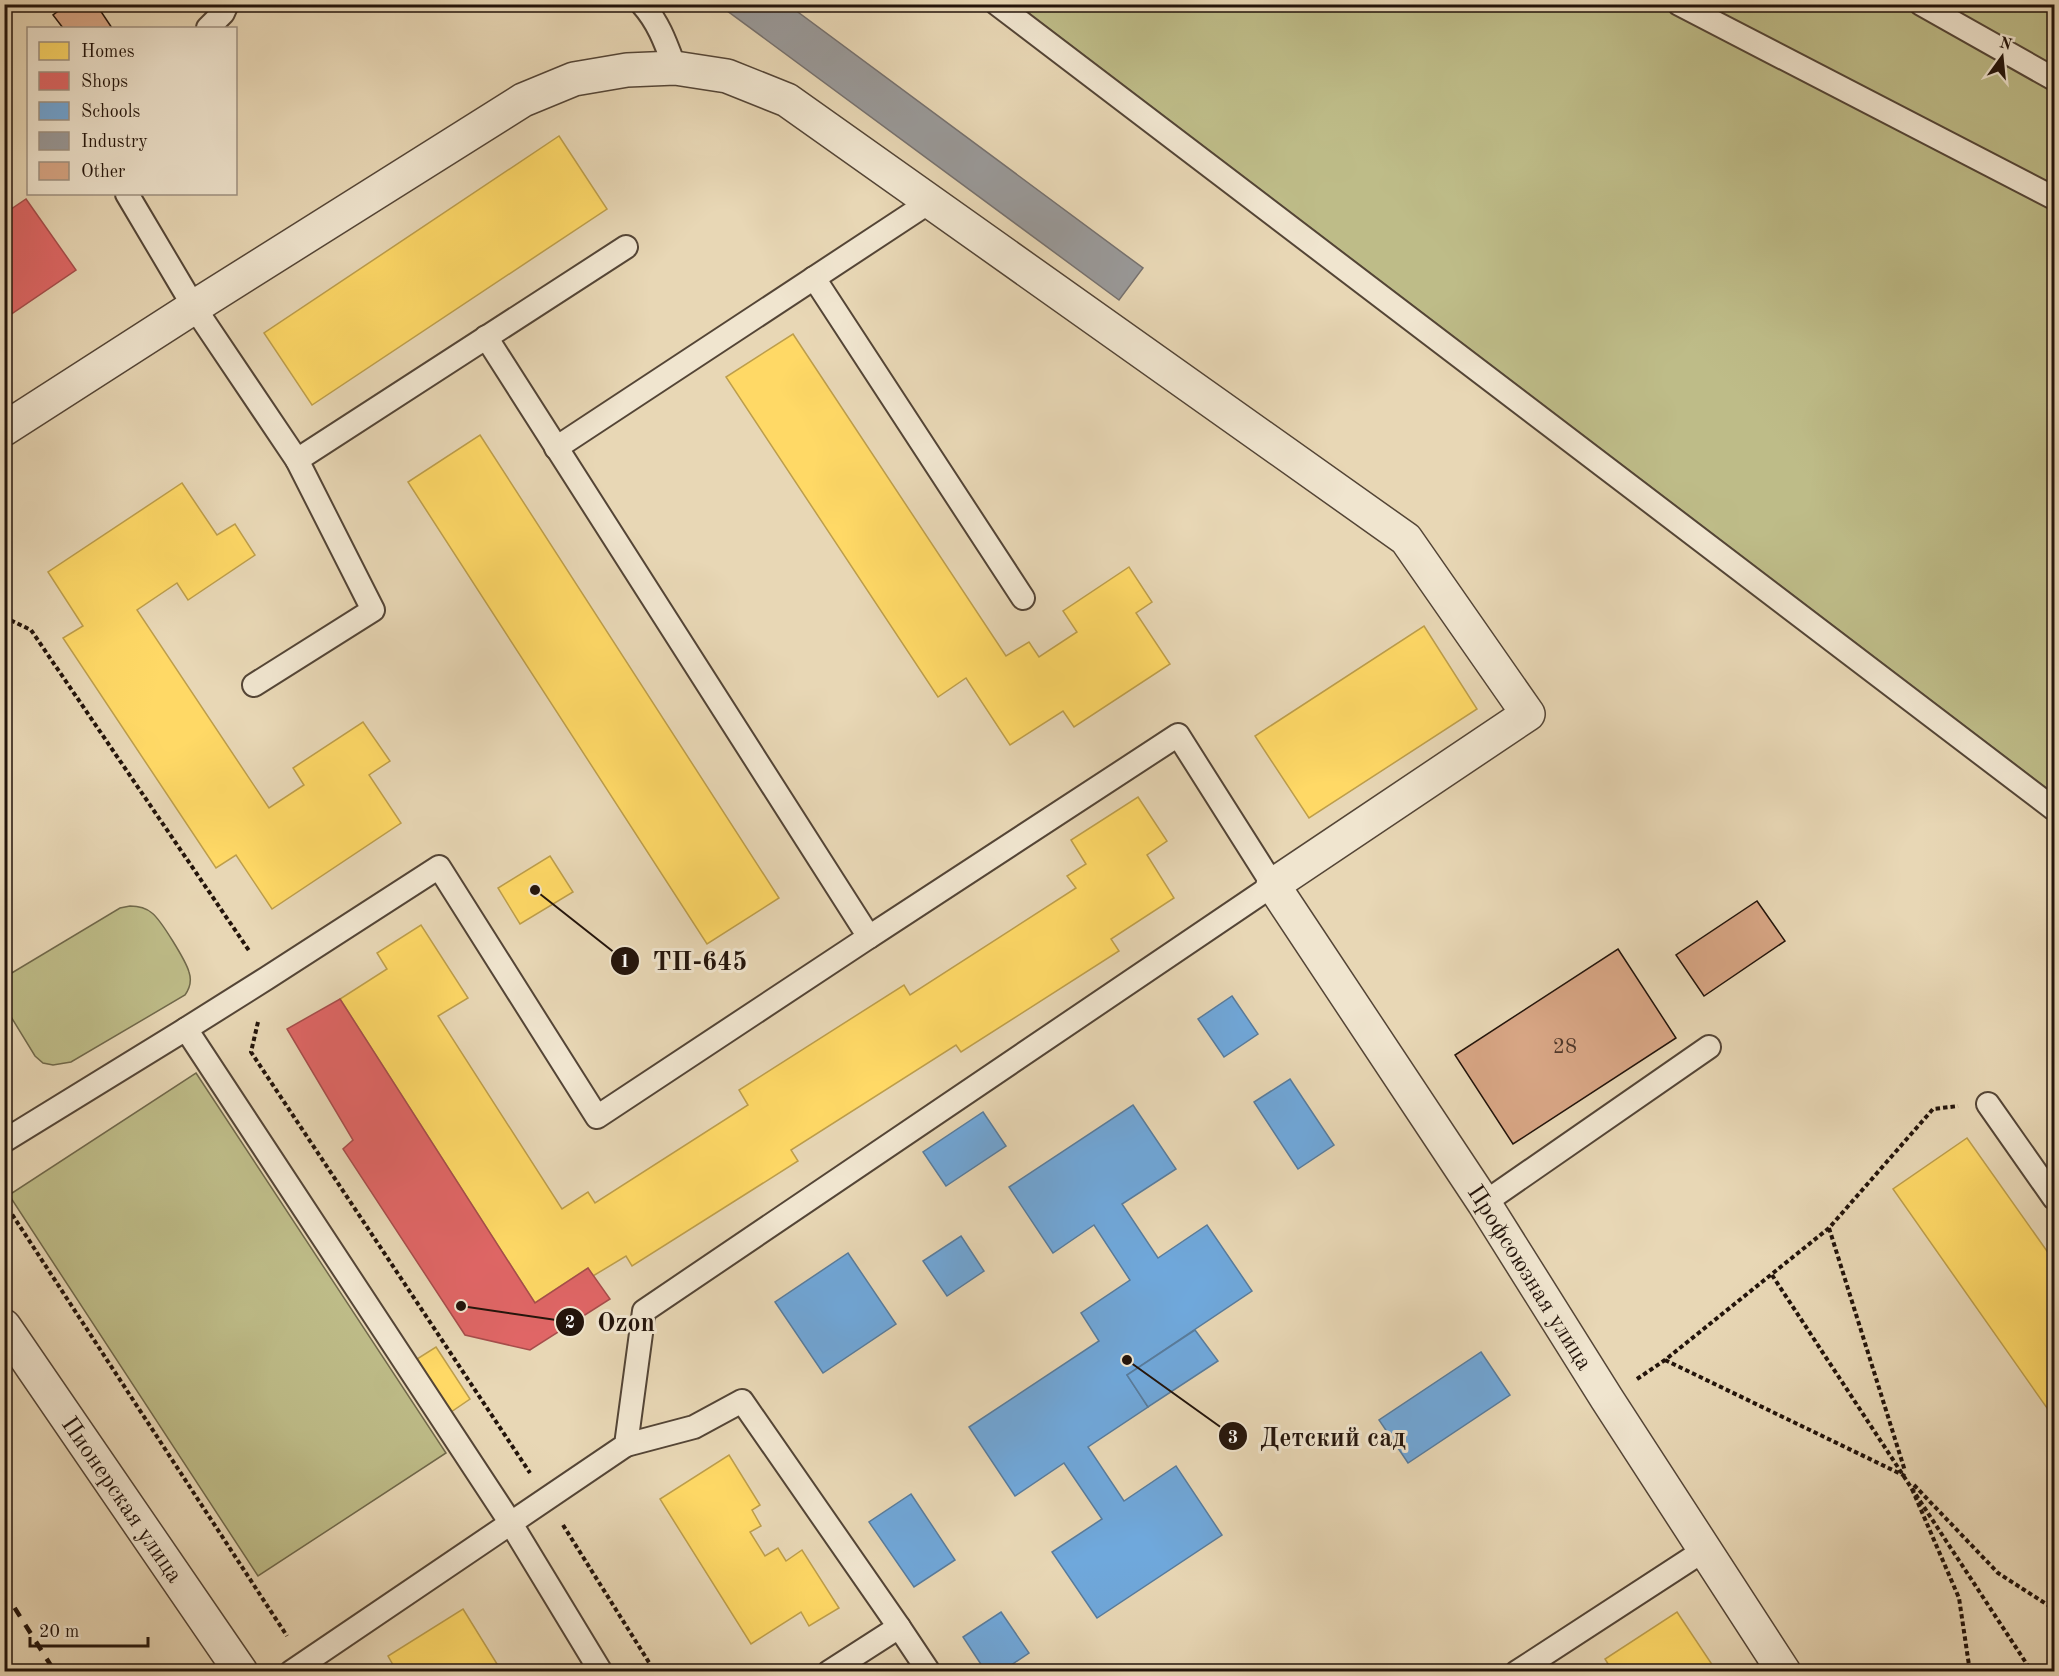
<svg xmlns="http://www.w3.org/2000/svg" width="2059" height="1676" viewBox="0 0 2059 1676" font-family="'Old Standard TT',serif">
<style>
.green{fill:#bebc88;stroke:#70684a;stroke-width:1.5}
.homes{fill:#ffd966;stroke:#bd9e4b;stroke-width:1.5}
.shops{fill:#e06666;stroke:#a74d4b;stroke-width:1.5}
.schools{fill:#6fa8dc;stroke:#587c9d;stroke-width:1.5}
.industry{fill:#999;stroke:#76716e;stroke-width:1.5}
.building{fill:#d8a685;stroke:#23140b;stroke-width:1.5}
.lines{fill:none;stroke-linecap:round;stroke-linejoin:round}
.service-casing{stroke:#544536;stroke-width:26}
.minor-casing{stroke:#544536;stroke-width:36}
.path{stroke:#23140b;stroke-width:4;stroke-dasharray:4.5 3;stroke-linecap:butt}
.service{stroke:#f0e5cf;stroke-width:22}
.minor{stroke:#f0e5cf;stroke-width:33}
.rail{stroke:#23140b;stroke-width:4.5;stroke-dasharray:10 10;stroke-linecap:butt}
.labels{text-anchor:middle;stroke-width:6;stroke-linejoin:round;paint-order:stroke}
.number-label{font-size:21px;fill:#50382a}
.street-label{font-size:24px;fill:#23140b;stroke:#f0e5cf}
.leader{fill:none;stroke:#23140b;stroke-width:2}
.callout-dot{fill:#23140b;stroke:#f0e5cf;stroke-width:2}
.mark-label{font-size:18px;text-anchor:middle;font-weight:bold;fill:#fff}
.callout-label{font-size:26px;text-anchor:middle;font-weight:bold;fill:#23140b;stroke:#f0e5cf;stroke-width:6;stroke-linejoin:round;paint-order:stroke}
</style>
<rect width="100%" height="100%" fill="#e8d7b5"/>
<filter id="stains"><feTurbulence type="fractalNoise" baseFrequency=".00333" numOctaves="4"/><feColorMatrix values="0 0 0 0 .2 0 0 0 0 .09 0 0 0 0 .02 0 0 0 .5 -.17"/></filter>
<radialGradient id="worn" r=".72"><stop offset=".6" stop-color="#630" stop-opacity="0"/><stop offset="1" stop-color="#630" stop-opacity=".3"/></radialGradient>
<g class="green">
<polygon points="1018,5 2054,5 2054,794"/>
<path d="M130,906C138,906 145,907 152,913C161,920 186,961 189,972C192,981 190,988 185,995L71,1062L53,1065L43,1063L35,1056L5,1007V977L120,908Z"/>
<polygon points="196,1073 446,1453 258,1576 9,1195"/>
</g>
<g class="homes">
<polygon points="559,136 607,209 312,405 264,333"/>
<polygon points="793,334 1006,656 1029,642 1039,657 1077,632 1063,611 1129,567 1152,602 1136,613 1170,664 1074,727 1063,711 1010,745 966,678 938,697 726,377"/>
<polygon points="480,435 779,898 707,944 408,482"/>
<polygon points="182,483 217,535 235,524 255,555 188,600 177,583 137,610 269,808 304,785 293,768 363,722 390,761 369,775 401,823 272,909 236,855 216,868 63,638 83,626 48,572"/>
<polygon points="1424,626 1477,709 1309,818 1255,736"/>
<polygon points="1138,797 1167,841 1147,855 1174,898 1111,939 1119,951 961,1052 956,1045 791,1150 798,1161 632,1266 626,1256 593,1276 588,1268 535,1303 340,999 387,969 377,953 421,925 468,998 438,1016 562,1209 588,1192 595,1203 748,1105 739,1090 904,985 910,995 1076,888 1067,876 1086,864 1071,840"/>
<polygon points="550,856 573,892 520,924 498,888"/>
<polygon points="1967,1138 2054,1261 2054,1418 1893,1189"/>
<polygon points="436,1347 470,1399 451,1412 417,1359"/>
<polygon points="729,1455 760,1505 752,1510 761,1526 750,1532 765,1556 778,1548 786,1561 802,1550 839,1608 809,1626 801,1612 751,1644 660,1499"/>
<polygon points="463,1609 502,1672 397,1672 388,1656"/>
<polygon points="1677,1612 1717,1672 1613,1672 1605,1659"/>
</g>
<g class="shops">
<polygon points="26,199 76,270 4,319 4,214"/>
<polygon points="340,999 535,1303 588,1268 610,1299 530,1350 465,1335 343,1149 353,1140 287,1029"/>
</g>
<g class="schools">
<polygon points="1232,996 1258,1034 1224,1057 1198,1019"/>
<polygon points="1290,1079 1334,1145 1298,1169 1254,1102"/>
<polygon points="1133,1105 1176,1169 1122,1204 1158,1258 1207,1225 1252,1291 1127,1375 1148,1407 1088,1447 1124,1501 1176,1466 1222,1535 1097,1618 1052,1552 1102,1519 1064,1463 1015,1496 969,1427 1099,1341 1081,1313 1130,1280 1094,1225 1053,1253 1009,1187"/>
<polygon points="983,1112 1006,1146 946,1186 923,1152"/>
<polygon points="961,1236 984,1271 947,1296 923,1261"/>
<polygon points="848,1253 896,1324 823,1373 775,1302"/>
<polygon points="1195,1330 1218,1361 1148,1407 1127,1375"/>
<polygon points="1481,1352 1510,1395 1408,1463 1379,1420"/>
<polygon points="911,1494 955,1560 914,1587 869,1522"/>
<polygon points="1001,1612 1029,1653 1001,1672 986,1672 963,1637"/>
</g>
<polygon class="industry" points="731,4 787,4 1143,268 1119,300 726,10"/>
<g class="building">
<polygon points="68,4 96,4 112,28 63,28 53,15"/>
<polygon points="1757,901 1785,941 1704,996 1676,955"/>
<polygon points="1618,949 1676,1038 1513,1144 1455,1055"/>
</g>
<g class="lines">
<defs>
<g id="service">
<path d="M642,4C659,23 666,44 675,68"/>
<polyline points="997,4 2054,809"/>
<polyline points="1679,4 2054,198"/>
<polyline points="1921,4 2054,79"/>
<polyline points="208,28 223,13 227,4"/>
<polyline points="127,194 194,307 297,460 626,247"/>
<polyline points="814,278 1023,598"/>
<polyline points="556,448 931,201"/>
<polyline points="254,685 373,610 297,460"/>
<polyline points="186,1029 267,978 439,867 597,1117 869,937 486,337"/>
<polyline points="1988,1104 2054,1198"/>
<polyline points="4,1141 186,1029 510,1522 601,1672"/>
<polyline points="1484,1203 1709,1047"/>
<polyline points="626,1445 694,1427 742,1401 899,1627 829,1672"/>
<polyline points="899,1627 929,1672"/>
<polyline points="291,1672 626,1445 644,1311 1273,885 1178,735 869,937"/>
<polyline points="1517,1672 1706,1549"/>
</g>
<g id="minor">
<path id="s1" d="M4,429L194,307L523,100L574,79L627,70L675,68L727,76L787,100L1406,539L1528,714L1273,885L1484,1203L1607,1399L1784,1672"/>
<path id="s2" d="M4,1326L241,1672"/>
</g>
</defs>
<use href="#service" class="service-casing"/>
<use href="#minor" class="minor-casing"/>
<g class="path">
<polyline points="4,617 31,630 250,952"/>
<polyline points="258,1022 251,1052 530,1473"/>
<polyline points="4,1202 287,1636"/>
<polyline points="1829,1228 1905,1471"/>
<polyline points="1772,1275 2032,1672"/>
<polyline points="1665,1360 1905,1476"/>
<polyline points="1637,1379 1665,1360 1829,1228 1933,1109 1958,1106"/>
<polyline points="1914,1485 1998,1573 2054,1609"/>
<polyline points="1912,1489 1959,1598 1970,1672"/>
<polyline points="563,1525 655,1672"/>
</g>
<use href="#service" class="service"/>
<use href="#minor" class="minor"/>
<polyline class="rail" points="4,1591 55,1672"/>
</g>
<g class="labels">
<g class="number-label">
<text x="1565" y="1053">28</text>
</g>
<g class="street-label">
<text dy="8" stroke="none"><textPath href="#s1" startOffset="2637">Профсоюзная улица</textPath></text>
<text dy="8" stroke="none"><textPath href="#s2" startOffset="210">Пионерская улица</textPath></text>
</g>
</g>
<path class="leader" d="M535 890L625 961M461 1306L570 1322M1127 1360L1233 1436"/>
<g class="callout-dot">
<circle cx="535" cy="890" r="6"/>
<circle cx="461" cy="1306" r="6"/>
<circle cx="1127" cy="1360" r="6"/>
<circle cx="625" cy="961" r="15"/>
<circle cx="570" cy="1322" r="15"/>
<circle cx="1233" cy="1436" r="15"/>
</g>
<g class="mark-label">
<text x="625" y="967">1</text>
<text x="570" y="1328">2</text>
<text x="1233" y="1443">3</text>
</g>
<g class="callout-label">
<text x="700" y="970">ТП-645</text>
<text x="626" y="1331">Ozon</text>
<text x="1333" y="1446">Детский сад</text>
</g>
<rect width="2059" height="1676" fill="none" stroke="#e8d7b5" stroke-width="24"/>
<rect x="6" y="6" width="2047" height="1664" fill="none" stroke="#23140b" stroke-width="3"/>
<rect x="12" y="12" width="2035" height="1652" fill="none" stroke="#23140b" stroke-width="1.5"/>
<rect x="27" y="27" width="210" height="168" fill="#f0e5cf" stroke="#9e9181" stroke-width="1.5"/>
<rect x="39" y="42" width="30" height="18" fill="#ffd966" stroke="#9e9181" stroke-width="1.5"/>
<text x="81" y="57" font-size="18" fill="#23140b">Homes</text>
<rect x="39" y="72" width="30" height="18" fill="#e06666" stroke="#9e9181" stroke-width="1.5"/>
<text x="81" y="87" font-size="18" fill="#23140b">Shops</text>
<rect x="39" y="102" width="30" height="18" fill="#6fa8dc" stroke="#9e9181" stroke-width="1.5"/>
<text x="81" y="117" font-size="18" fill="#23140b">Schools</text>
<rect x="39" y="132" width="30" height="18" fill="#999999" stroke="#9e9181" stroke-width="1.5"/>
<text x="81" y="147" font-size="18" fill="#23140b">Industry</text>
<rect x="39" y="162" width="30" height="18" fill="#d8a685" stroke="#9e9181" stroke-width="1.5"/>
<text x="81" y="177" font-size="18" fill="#23140b">Other</text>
<g transform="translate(2002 57) rotate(15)" stroke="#f0e5cf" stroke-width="4.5" paint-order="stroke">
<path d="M0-4.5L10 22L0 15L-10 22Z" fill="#23140b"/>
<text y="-9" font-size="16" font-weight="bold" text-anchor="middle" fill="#23140b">N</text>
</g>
<path d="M30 1637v9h118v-9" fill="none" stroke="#23140b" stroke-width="3"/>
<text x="39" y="1637" font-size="18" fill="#23140b" stroke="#f0e5cf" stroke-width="4.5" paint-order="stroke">20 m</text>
<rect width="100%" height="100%" filter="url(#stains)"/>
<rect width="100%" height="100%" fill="url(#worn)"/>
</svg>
